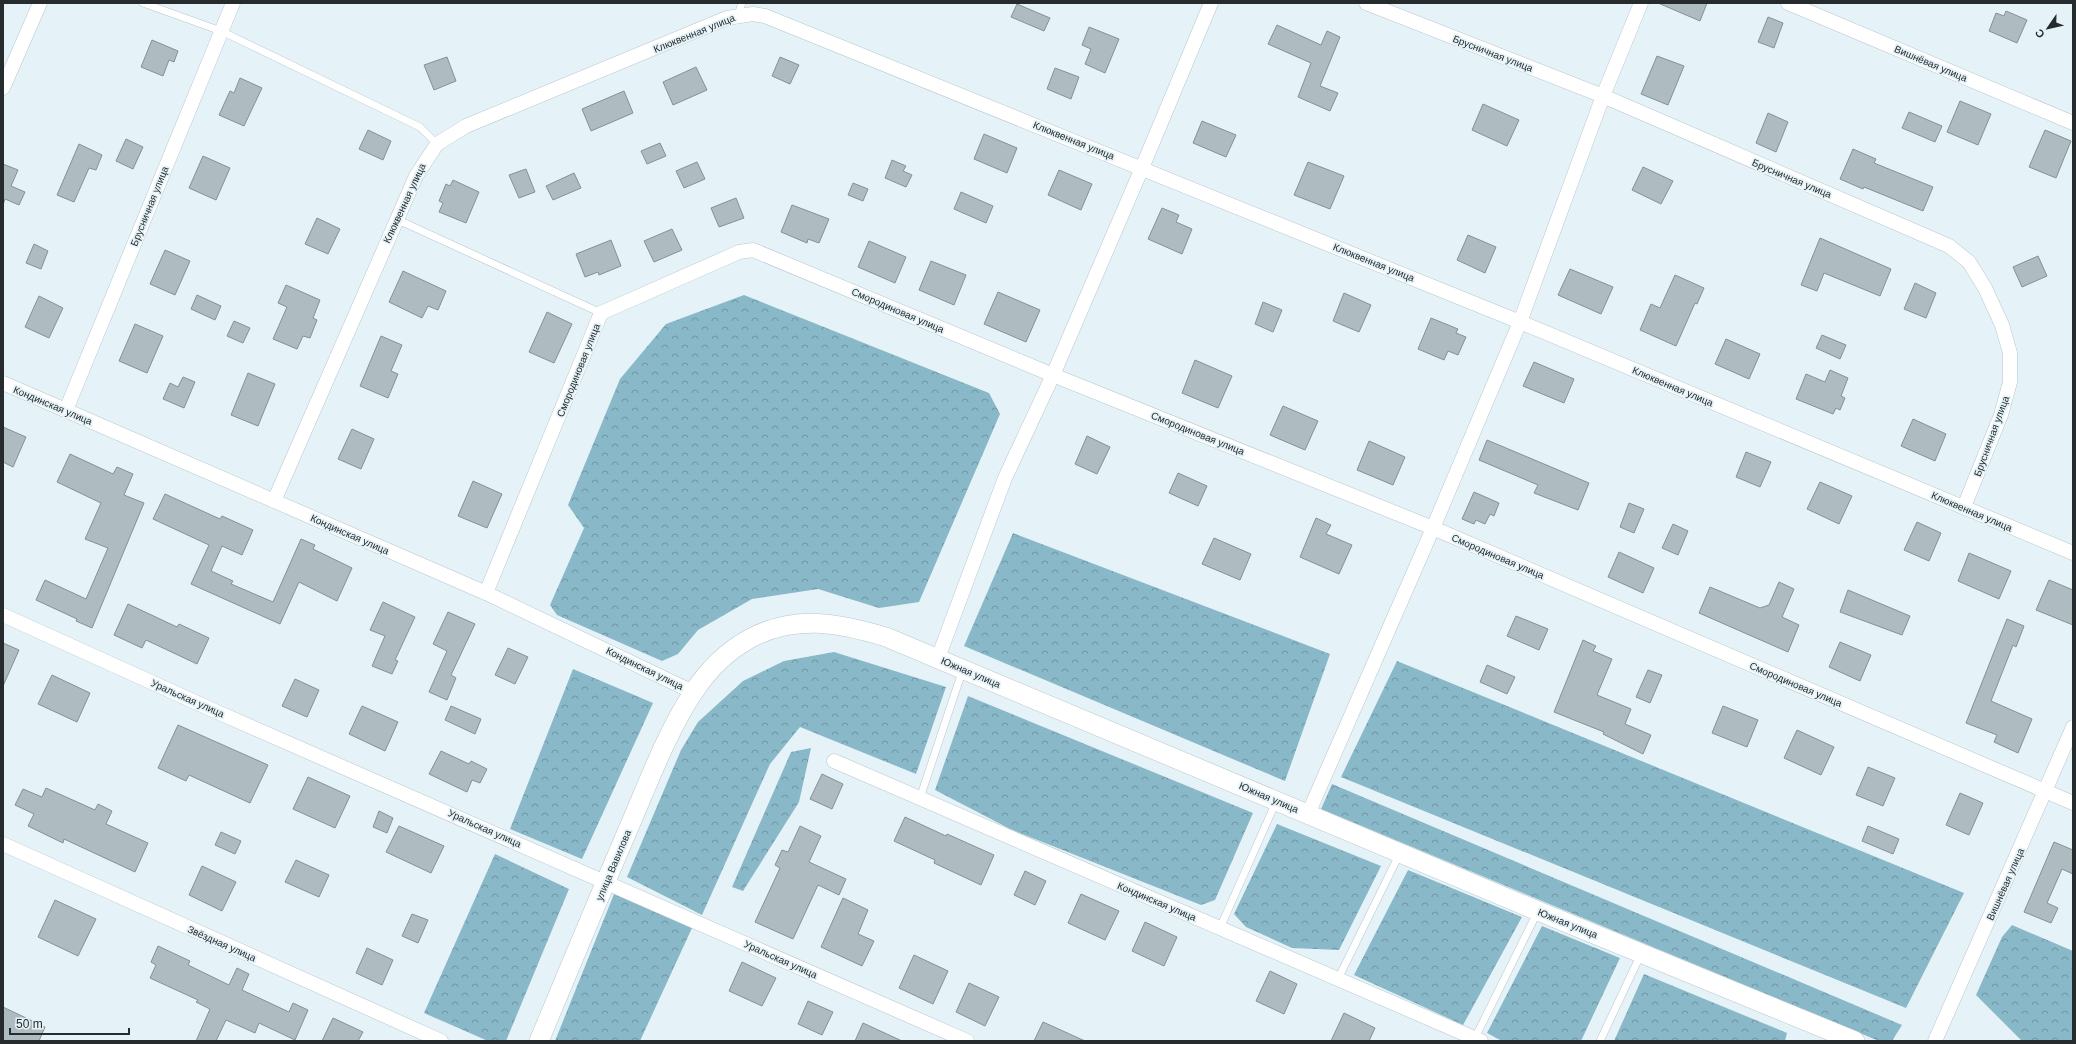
<svg xmlns="http://www.w3.org/2000/svg" width="2076" height="1044" viewBox="0 0 2076 1044" font-family="Arial,sans-serif">
<style>
.forest{fill:url(#forest-crowns)}
.building{fill:#aebbc0;stroke:#849195}
.lines{fill:none;stroke-linecap:round;stroke-linejoin:round}
.lane-casing{stroke:#b9c6cb;stroke-width:8}
.street-casing{stroke:#b9c6cb;stroke-width:15}
.secondary-casing{stroke:#b9c6cb;stroke-width:20}
.lane{stroke:#fff;stroke-width:7}
.street{stroke:#fff;stroke-width:14}
.secondary{stroke:#fff;stroke-width:19}
.labels{text-anchor:middle;stroke-width:3.5;stroke-linejoin:round;paint-order:stroke}
.street-label{font-size:10px;fill:#262b2d;stroke:#e5f3f8}
</style>
<defs>
<pattern id="forest-crowns" width="20" height="18" patternUnits="userSpaceOnUse"><rect width="20" height="18" fill="#89b8c8"/><path d="M2 6a3 3 0 1 1 6 0M12 15a3 3 0 1 1 6 0" fill="none" stroke="#7096a3"/></pattern>
</defs>
<rect width="100%" height="100%" fill="#e5f3f8"/>
<g class="forest">
<polygon points="744,295 989,393 1000,414 919,602 879,608 818,589 752,599 698,630 678,654 662,661 557,615 550,605 584,528 568,505 620,379 666,324"/>
<polygon points="1013,533 1330,654 1285,781 964,646"/>
<polygon points="834,652 946,687 916,774 800,727 770,764 702,915 627,877 681,750 698,722 743,681 784,661"/>
<polygon points="1397,661 1964,893 1906,1008 1341,777"/>
<polygon points="573,669 653,703 582,859 510,829"/>
<polygon points="968,696 1253,813 1215,900 1201,905 1010,829 935,790"/>
<polygon points="811,748 799,802 743,891 732,887 791,752"/>
<polygon points="1332,784 1902,1025 1892,1041 1879,1041 1321,809"/>
<polygon points="1277,824 1381,866 1339,950 1292,948 1246,927 1234,914"/>
<polygon points="495,854 569,889 506,1041 488,1041 424,1013"/>
<polygon points="1408,870 1522,917 1463,1025 1354,975"/>
<polygon points="614,894 692,928 640,1041 555,1041"/>
<polygon points="2012,925 2073,951 2073,1041 2022,1041 1976,995 2002,937"/>
<polygon points="1542,926 1620,958 1581,1041 1502,1041 1487,1033"/>
<polygon points="1644,974 1787,1033 1785,1041 1614,1041"/>
</g>
<g class="building">
<polygon points="1658,3 1707,3 1700,21"/>
<polygon points="1017,4 1050,18 1044,31 1011,17"/>
<polygon points="2006,11 2027,20 2017,43 1989,31 1996,13 2004,16"/>
<polygon points="1768,17 1783,23 1774,48 1758,42"/>
<polygon points="1277,25 1321,45 1327,31 1340,37 1320,86 1338,93 1330,111 1298,97 1311,63 1268,44"/>
<polygon points="1089,27 1119,39 1105,73 1085,64 1091,49 1082,45"/>
<polygon points="152,40 178,51 174,62 169,60 163,76 141,67"/>
<polygon points="1657,56 1684,66 1668,105 1641,94"/>
<polygon points="447,57 456,81 434,90 424,65"/>
<polygon points="780,57 799,65 790,84 772,76"/>
<polygon points="696,67 707,90 673,105 663,82"/>
<polygon points="1055,68 1079,77 1071,99 1047,89"/>
<polygon points="240,78 262,88 244,126 219,115 230,91 234,93"/>
<polygon points="624,91 633,113 591,131 582,109"/>
<polygon points="1960,101 1991,114 1978,145 1947,132"/>
<polygon points="1483,104 1519,120 1507,146 1472,130"/>
<polygon points="1909,112 1942,126 1935,142 1902,128"/>
<polygon points="1768,113 1788,122 1776,152 1756,143"/>
<polygon points="1202,121 1236,135 1226,157 1193,143"/>
<polygon points="368,130 391,141 383,160 359,149"/>
<polygon points="2045,130 2071,141 2056,178 2029,167"/>
<polygon points="984,134 1017,148 1007,173 974,159"/>
<polygon points="126,139 143,147 133,169 116,161"/>
<polygon points="660,143 666,156 647,164 641,151"/>
<polygon points="79,144 102,155 96,170 89,168 74,202 57,195"/>
<polygon points="1853,149 1876,159 1874,163 1933,187 1923,211 1864,187 1863,189 1840,179"/>
<polygon points="203,156 230,168 216,200 189,188"/>
<polygon points="892,160 906,166 903,171 912,175 906,187 885,178"/>
<polygon points="697,162 705,179 684,188 676,171"/>
<polygon points="1308,162 1344,176 1330,209 1294,195"/>
<polygon points="3,164 18,170 11,186 25,192 19,205 5,199 3,205"/>
<polygon points="1643,167 1673,181 1661,204 1632,190"/>
<polygon points="526,169 535,192 519,198 509,175"/>
<polygon points="1059,170 1092,184 1081,210 1048,195"/>
<polygon points="574,173 581,188 553,200 546,186"/>
<polygon points="453,180 479,192 466,223 439,212 443,203 439,201 446,184 450,186"/>
<polygon points="853,183 868,189 863,201 848,195"/>
<polygon points="961,192 993,206 986,223 954,209"/>
<polygon points="736,198 744,218 719,227 711,208"/>
<polygon points="792,205 829,219 819,243 808,239 807,243 781,232"/>
<polygon points="1162,208 1179,215 1176,222 1192,229 1182,254 1148,239"/>
<polygon points="317,218 340,229 328,254 305,244"/>
<polygon points="672,229 682,250 654,262 644,241"/>
<polygon points="1468,235 1496,247 1485,273 1457,260"/>
<polygon points="1820,238 1891,269 1880,296 1824,273 1817,291 1801,285"/>
<polygon points="611,240 621,266 599,275 598,272 585,277 576,254"/>
<polygon points="869,241 906,257 895,283 858,267"/>
<polygon points="34,244 48,251 41,269 26,263"/>
<polygon points="165,250 190,261 175,295 150,284"/>
<polygon points="2038,256 2047,276 2022,287 2013,267"/>
<polygon points="931,261 966,275 954,305 919,290"/>
<polygon points="1570,269 1613,287 1601,314 1558,295"/>
<polygon points="403,271 446,291 438,310 428,306 422,318 389,302"/>
<polygon points="1675,275 1704,288 1697,304 1695,303 1676,346 1640,330 1651,304 1660,308"/>
<polygon points="1915,283 1936,293 1926,318 1904,309"/>
<polygon points="286,285 320,300 313,318 317,320 310,338 303,336 297,349 273,339 287,307 278,303"/>
<polygon points="998,292 1040,310 1026,342 984,324"/>
<polygon points="1344,293 1371,305 1359,332 1333,321"/>
<polygon points="197,295 221,306 215,320 191,309"/>
<polygon points="39,296 63,308 49,338 25,327"/>
<polygon points="1263,302 1282,310 1273,332 1255,324"/>
<polygon points="547,312 572,324 554,363 529,352"/>
<polygon points="1431,318 1458,329 1456,333 1466,337 1458,355 1448,351 1444,360 1418,349"/>
<polygon points="234,321 250,328 243,343 227,336"/>
<polygon points="135,324 163,336 147,373 119,361"/>
<polygon points="1822,335 1846,345 1840,359 1816,348"/>
<polygon points="381,336 402,345 391,371 398,374 388,398 360,386"/>
<polygon points="1726,339 1760,354 1749,379 1715,364"/>
<polygon points="1195,360 1232,376 1218,408 1182,393"/>
<polygon points="1534,362 1574,379 1564,403 1523,386"/>
<polygon points="1830,370 1848,378 1841,396 1845,398 1840,410 1836,408 1833,414 1796,399 1806,374 1825,382"/>
<polygon points="248,373 275,384 258,426 231,415"/>
<polygon points="183,377 195,382 184,408 163,399 170,383 178,387"/>
<polygon points="1283,406 1318,421 1305,450 1270,435"/>
<polygon points="1913,419 1946,434 1935,461 1901,446"/>
<polygon points="3,427 26,437 13,467 3,462"/>
<polygon points="352,429 374,439 361,469 338,459"/>
<polygon points="1087,436 1110,447 1097,474 1075,464"/>
<polygon points="1487,440 1589,483 1578,510 1534,493 1538,485 1479,460"/>
<polygon points="1369,441 1405,457 1393,485 1357,470"/>
<polygon points="1746,452 1771,462 1760,487 1736,477"/>
<polygon points="70,454 113,474 117,467 133,474 124,495 144,503 92,628 76,621 77,619 36,600 45,580 86,599 108,548 85,539 101,503 57,482"/>
<polygon points="1178,473 1207,486 1198,506 1169,493"/>
<polygon points="473,481 502,494 487,528 458,516"/>
<polygon points="1820,482 1852,496 1839,524 1807,509"/>
<polygon points="1474,492 1499,503 1494,516 1490,514 1485,524 1476,520 1474,524 1462,519"/>
<polygon points="165,494 220,519 222,516 253,530 242,555 222,546 211,571 233,581 231,584 273,602 301,539 315,545 313,549 352,568 337,601 299,582 280,624 191,584 209,545 153,519"/>
<polygon points="1629,503 1644,509 1634,533 1620,527"/>
<polygon points="1316,518 1331,525 1326,534 1352,545 1339,574 1300,557"/>
<polygon points="1917,522 1941,533 1929,561 1904,550"/>
<polygon points="1673,524 1688,531 1678,555 1662,548"/>
<polygon points="1214,538 1251,554 1240,580 1202,564"/>
<polygon points="1619,552 1654,568 1643,593 1608,577"/>
<polygon points="1969,553 2011,571 1999,599 1958,581"/>
<polygon points="2049,580 2073,590 2073,625 2036,610"/>
<polygon points="1779,582 1794,589 1782,617 1799,625 1788,652 1699,613 1710,587 1760,608 1769,605"/>
<polygon points="1848,590 1910,616 1902,635 1840,612"/>
<polygon points="383,602 415,617 395,660 398,661 392,674 372,666 385,636 370,630"/>
<polygon points="128,604 177,627 179,624 209,638 197,664 146,640 142,648 114,635"/>
<polygon points="448,612 475,624 451,675 456,678 447,700 429,692 447,651 433,644"/>
<polygon points="1516,616 1548,629 1539,650 1507,636"/>
<polygon points="2007,619 2024,626 2016,647 2013,645 1991,701 2032,719 2018,753 1994,742 1997,735 1966,723"/>
<polygon points="1583,640 1596,646 1593,651 1612,659 1597,695 1631,709 1625,724 1651,735 1643,754 1603,734 1604,732 1554,712"/>
<polygon points="1840,642 1871,655 1860,681 1829,667"/>
<polygon points="3,643 19,650 3,686"/>
<polygon points="508,648 528,657 515,684 495,675"/>
<polygon points="1487,665 1515,677 1507,694 1480,682"/>
<polygon points="1648,670 1662,675 1650,703 1636,697"/>
<polygon points="52,675 90,693 77,722 38,704"/>
<polygon points="295,679 319,690 307,717 282,706"/>
<polygon points="362,706 398,722 385,751 349,734"/>
<polygon points="451,706 481,719 475,734 445,720"/>
<polygon points="1723,706 1758,720 1747,747 1712,733"/>
<polygon points="178,725 268,765 250,803 189,775 186,781 158,768"/>
<polygon points="1797,730 1834,747 1821,775 1784,758"/>
<polygon points="441,751 469,764 471,761 487,769 480,783 472,780 467,792 429,774"/>
<polygon points="1868,767 1895,778 1883,806 1856,795"/>
<polygon points="822,774 843,784 832,809 810,799"/>
<polygon points="308,777 350,796 335,828 293,809"/>
<polygon points="46,788 95,810 98,804 112,811 106,824 148,843 135,872 64,839 63,843 28,826 34,814 15,805 23,789 42,797"/>
<polygon points="1960,793 1983,803 1969,835 1946,825"/>
<polygon points="379,811 393,818 387,833 373,827"/>
<polygon points="905,817 946,836 947,834 994,855 981,885 934,863 935,860 894,841"/>
<polygon points="399,826 444,846 431,873 386,852"/>
<polygon points="800,826 821,836 809,862 846,879 839,895 818,885 793,939 755,922 780,868 775,865 782,850 788,852"/>
<polygon points="1868,826 1899,839 1893,854 1862,841"/>
<polygon points="221,832 241,841 235,854 215,845"/>
<polygon points="2054,842 2073,850 2073,874 2062,869 2047,903 2058,908 2051,923 2024,912"/>
<polygon points="296,860 329,875 319,897 285,882"/>
<polygon points="202,866 236,882 222,911 189,895"/>
<polygon points="1025,871 1046,881 1035,905 1014,895"/>
<polygon points="1081,894 1119,911 1105,940 1068,923"/>
<polygon points="843,898 868,910 858,934 874,941 862,966 821,947"/>
<polygon points="55,900 96,919 78,956 38,937"/>
<polygon points="412,914 428,920 418,943 402,936"/>
<polygon points="1145,922 1177,937 1164,966 1132,951"/>
<polygon points="158,946 190,961 188,965 229,985 237,968 249,974 242,990 289,1012 293,1003 308,1010 295,1040 259,1023 255,1033 226,1020 216,1041 196,1041 210,1009 196,1002 198,1000 150,978 156,965 151,962"/>
<polygon points="367,948 393,960 382,985 356,973"/>
<polygon points="914,955 948,971 933,1004 899,988"/>
<polygon points="742,962 776,978 762,1006 729,991"/>
<polygon points="1270,971 1297,984 1284,1014 1256,1001"/>
<polygon points="969,983 999,997 985,1026 956,1012"/>
<polygon points="808,1001 833,1012 822,1035 798,1024"/>
<polygon points="3,1007 45,1027 39,1041 3,1041"/>
<polygon points="1344,1013 1375,1028 1369,1041 1331,1041"/>
<polygon points="333,1018 363,1032 358,1041 322,1041"/>
<polygon points="1043,1022 1085,1041 1034,1041"/>
<polygon points="863,1023 902,1041 855,1041"/>
</g>
<g class="lines">
<defs>
<g id="lane">
<polyline points="143,3 221,31 420,127 437,144"/>
<polyline points="738,15 742,3"/>
<polyline points="396,219 601,313"/>
<polyline points="920,798 963,669"/>
<polyline points="1220,928 1276,802"/>
<polyline points="1338,979 1400,853"/>
<polyline points="1475,1038 1538,911"/>
<polyline points="1600,1041 1641,954"/>
</g>
<g id="street">
<polyline points="1366,3 1603,96 1949,246 1969,262 1985,288 2002,325 2010,353 2010,382 2001,415 1964,507"/>
<polyline points="1788,3 2073,123"/>
<polyline points="3,88 40,3"/>
<polyline points="3,383 486,593 693,692"/>
<polyline points="66,410 233,3"/>
<polyline points="274,501 416,176 437,144 466,126 727,18 753,14 765,16 1520,322 2073,553"/>
<polyline points="486,593 601,313 739,252 753,250 1053,375 1433,528 2073,803"/>
<polyline points="3,615 215,711 967,1041"/>
<polyline points="938,658 1005,478 1053,375 1142,168 1211,3"/>
<polyline points="834,761 1481,1041"/>
<polyline points="1308,814 1433,528 1520,322 1603,96 1641,3"/>
<polyline points="3,844 441,1041"/>
<polyline points="1935,1041 2073,727"/>
</g>
<path id="secondary" d="M539,1041C570,967 601,892 633,818C650,778 670,726 695,690C709,669 726,652 749,639C795,614 839,623 886,637L1538,911L1855,1041"/>
</defs>
<use href="#lane" class="lane-casing"/>
<use href="#street" class="street-casing"/>
<use href="#secondary" class="secondary-casing"/>
<use href="#lane" class="lane"/>
<use href="#street" class="street"/>
<use href="#secondary" class="secondary"/>
</g>
<g class="labels">
<g class="street-label">
<text transform="translate(694 33) rotate(-22)" y="4">Клюквенная улица</text>
<text transform="translate(1493 53) rotate(21)" y="4">Брусничная улица</text>
<text transform="translate(1931 63) rotate(23)" y="4">Вишнёвая улица</text>
<text transform="translate(1074 140) rotate(22)" y="4">Клюквенная улица</text>
<text transform="translate(1792 178) rotate(23)" y="4">Брусничная улица</text>
<text transform="translate(404 203) rotate(-65)" y="4">Клюквенная улица</text>
<text transform="translate(149 206) rotate(-68)" y="4">Брусничная улица</text>
<text transform="translate(1374 262) rotate(22)" y="4">Клюквенная улица</text>
<text transform="translate(898 310) rotate(23)" y="4">Смородиновая улица</text>
<text transform="translate(578 370) rotate(-68)" y="4">Смородиновая улица</text>
<text transform="translate(1673 386) rotate(23)" y="4">Клюквенная улица</text>
<text transform="translate(53 405) rotate(23)" y="4">Кондинская улица</text>
<text transform="translate(1198 433) rotate(22)" y="4">Смородиновая улица</text>
<text transform="translate(1991 436) rotate(-70)" y="4">Брусничная улица</text>
<text transform="translate(1972 511) rotate(23)" y="4">Клюквенная улица</text>
<text transform="translate(350 534) rotate(24)" y="4">Кондинская улица</text>
<text transform="translate(1498 556) rotate(23)" y="4">Смородиновая улица</text>
<text transform="translate(645 668) rotate(26)" y="4">Кондинская улица</text>
<text transform="translate(971 672) rotate(23)" y="4">Южная улица</text>
<text transform="translate(1796 684) rotate(23)" y="4">Смородиновая улица</text>
<text transform="translate(188 698) rotate(24)" y="4">Уральская улица</text>
<text transform="translate(1269 797) rotate(23)" y="4">Южная улица</text>
<text transform="translate(485 828) rotate(24)" y="4">Уральская улица</text>
<text transform="translate(613 865) rotate(-67)" y="4">улица Вавилова</text>
<text transform="translate(2005 884) rotate(-66)" y="4">Вишнёвая улица</text>
<text transform="translate(1157 901) rotate(23)" y="4">Кондинская улица</text>
<text transform="translate(1568 923) rotate(22)" y="4">Южная улица</text>
<text transform="translate(222 943) rotate(24)" y="4">Звёздная улица</text>
<text transform="translate(781 959) rotate(24)" y="4">Уральская улица</text>
</g>
</g>
<rect width="2076" height="1044" fill="none" stroke="#262b2d" stroke-width="8"/>
<g transform="translate(2048 28) rotate(236)" stroke="#e5f3f8" stroke-width="3" paint-order="stroke">
<path d="M0-3L7 15L0 10L-7 15Z" fill="#262b2d"/>
<text y="-6" font-size="11" font-weight="bold" text-anchor="middle" fill="#262b2d">С</text>
</g>
<path d="M10 1028v6h119v-6" fill="none" stroke="#262b2d" stroke-width="2"/>
<text x="16" y="1028" font-size="12" fill="#262b2d" stroke="#e5f3f8" stroke-width="3" paint-order="stroke">50 m</text>
</svg>
